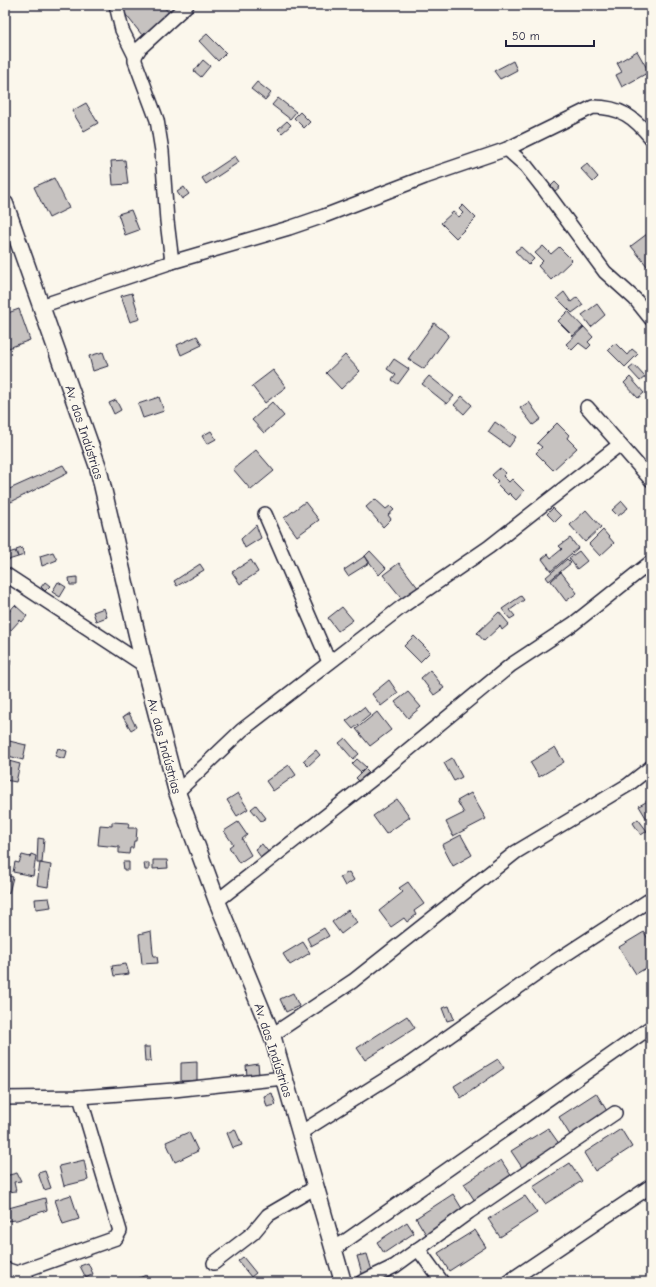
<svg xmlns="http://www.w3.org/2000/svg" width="656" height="1287" viewBox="0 0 656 1287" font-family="'Comic Neue',sans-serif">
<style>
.building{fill:#c6c2c0;stroke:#22223b}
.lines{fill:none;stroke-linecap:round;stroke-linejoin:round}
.minor-casing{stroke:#22223b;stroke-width:16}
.tertiary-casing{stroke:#22223b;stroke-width:19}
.minor{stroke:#fbf7ec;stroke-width:13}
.tertiary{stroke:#fbf7ec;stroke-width:16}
.labels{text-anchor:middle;stroke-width:3;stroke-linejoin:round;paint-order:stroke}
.street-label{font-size:13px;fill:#22223b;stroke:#fbf7ec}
</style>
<rect width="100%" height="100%" fill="#fbf7ec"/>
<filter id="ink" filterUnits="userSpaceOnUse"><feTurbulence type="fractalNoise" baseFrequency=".025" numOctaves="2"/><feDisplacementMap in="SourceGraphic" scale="8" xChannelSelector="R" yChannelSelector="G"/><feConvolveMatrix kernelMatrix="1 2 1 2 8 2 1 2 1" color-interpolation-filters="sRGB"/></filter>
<g filter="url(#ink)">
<g class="building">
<polygon points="118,5 162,5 172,16 146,40"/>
<polygon points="530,5 539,5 534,9"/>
<polygon points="207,34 226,53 218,61 199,41"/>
<polygon points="637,51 649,72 622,87 616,75 622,72 617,63"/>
<polygon points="203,60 210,66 201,77 194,71"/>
<polygon points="513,61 517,70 500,79 494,71"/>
<polygon points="257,82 271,93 265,100 251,89"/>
<polygon points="278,98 296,112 290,119 272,105"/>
<polygon points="86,103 98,123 84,131 72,111"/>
<polygon points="300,112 310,122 304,128 294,118"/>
<polygon points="287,121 291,125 282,133 278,129"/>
<polygon points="235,156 239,162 206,184 202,178"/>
<polygon points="125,160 128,184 113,185 111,161"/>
<polygon points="587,164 598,177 593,182 581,169"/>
<polygon points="54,178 69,208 49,218 34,187"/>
<polygon points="555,182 560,187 555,191 551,186"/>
<polygon points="184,187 189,194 182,199 177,192"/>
<polygon points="463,205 476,218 456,238 441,223 453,212 459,217 463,213 459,209"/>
<polygon points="131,210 139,230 125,235 118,214"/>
<polygon points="647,234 651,239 651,271 631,246"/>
<polygon points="543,246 551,254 559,247 572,260 551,280 538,266 543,261 535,253"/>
<polygon points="521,247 534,259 528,265 515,251"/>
<polygon points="564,292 571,302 577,297 583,305 572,313 557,298"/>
<polygon points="132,293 140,319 130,322 121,296"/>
<polygon points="597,304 605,315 591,327 582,315"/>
<polygon points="19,309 30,340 6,349 5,314"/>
<polygon points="568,311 583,327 573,336 558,321"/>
<polygon points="434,323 449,335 424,369 408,359"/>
<polygon points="584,327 593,337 588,342 591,345 587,349 579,343 572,350 566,344"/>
<polygon points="197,336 202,345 181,355 177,345"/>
<polygon points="615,343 627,355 632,349 638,354 625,367 608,350"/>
<polygon points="103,352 108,366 93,371 89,356"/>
<polygon points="345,355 360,371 341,389 326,373"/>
<polygon points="394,359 409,369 398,384 392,380 396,375 387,369"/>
<polygon points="634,365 645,377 640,381 629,369"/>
<polygon points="273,370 286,387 265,403 252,386"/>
<polygon points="429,376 454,396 447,404 422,384"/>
<polygon points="630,377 644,393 638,398 624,383"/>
<polygon points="462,396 472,405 464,414 454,405"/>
<polygon points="159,397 164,411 143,418 138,404"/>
<polygon points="116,400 121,410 114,414 109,403"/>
<polygon points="272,402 284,416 264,433 252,420"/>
<polygon points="529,402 541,419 533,425 520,408"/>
<polygon points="495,422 516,437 509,447 488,432"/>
<polygon points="557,423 569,435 567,438 577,448 553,470 536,453 542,447 537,443"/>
<polygon points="211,431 216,439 207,444 202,436"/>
<polygon points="256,450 274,471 251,490 233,469"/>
<polygon points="63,465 68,473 11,502 5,491"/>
<polygon points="500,468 506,473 503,476 509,482 512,479 524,491 516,500 509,493 508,495 496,483 498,481 492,475"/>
<polygon points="375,499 386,509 390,506 394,510 388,515 391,519 383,527 366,507"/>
<polygon points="622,501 628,508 618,516 612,510"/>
<polygon points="305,502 319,520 297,536 284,518"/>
<polygon points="553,508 561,516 555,522 547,514"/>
<polygon points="586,510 601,527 585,542 570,525"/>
<polygon points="256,525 261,538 245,548 241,539"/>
<polygon points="603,530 614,543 600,556 589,544"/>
<polygon points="570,538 578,548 551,571 542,559 548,554 551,558 562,549 559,546"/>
<polygon points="22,548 24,555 18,557 16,550"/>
<polygon points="15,551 18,557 5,561 5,554"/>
<polygon points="370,551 386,568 379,575 365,556"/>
<polygon points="579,551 587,561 577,569 569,558"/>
<polygon points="53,552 57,560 42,566 40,556"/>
<polygon points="365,556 369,563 348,576 344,570"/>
<polygon points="567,559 571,563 549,581 546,577"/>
<polygon points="251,560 258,572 240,584 232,572"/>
<polygon points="399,563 419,589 404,601 383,575"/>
<polygon points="200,564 204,570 177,586 174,581"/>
<polygon points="561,572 577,593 566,601 551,581"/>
<polygon points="77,577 77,585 70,585 69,578"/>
<polygon points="45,582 50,586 45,591 41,587"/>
<polygon points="58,582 66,587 60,597 52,592"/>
<polygon points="521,596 524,600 510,610 515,616 510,619 502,609"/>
<polygon points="15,605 27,616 22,622 20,620 10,631 5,627 5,616"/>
<polygon points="342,607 353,620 338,631 328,618"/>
<polygon points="104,608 107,617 96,621 93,612"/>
<polygon points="499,612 509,624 502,630 500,626 484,641 477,633"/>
<polygon points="414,636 430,652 420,662 404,646"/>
<polygon points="5,657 11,657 10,665 5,665"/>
<polygon points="430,670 444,688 434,695 421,678"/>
<polygon points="389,680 398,693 381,706 372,694"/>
<polygon points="408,692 421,707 408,718 395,702"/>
<polygon points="364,707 370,715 353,729 346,721"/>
<polygon points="377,712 391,730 370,746 356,729"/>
<polygon points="129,713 136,727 131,730 123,717"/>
<polygon points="345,738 359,754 353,759 339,743"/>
<polygon points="5,740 26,745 23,760 5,755"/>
<polygon points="555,747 564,762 539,777 530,762"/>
<polygon points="58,748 67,751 65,759 55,756"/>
<polygon points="316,750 320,755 308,766 303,761"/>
<polygon points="452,758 462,777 454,781 444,763"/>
<polygon points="357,759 366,767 361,772 352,764"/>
<polygon points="5,760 20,764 16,782 5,780"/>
<polygon points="289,765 296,775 273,791 266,781"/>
<polygon points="365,769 371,775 362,784 356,778"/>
<polygon points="238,793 248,809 237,816 227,800"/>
<polygon points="471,793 486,819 453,836 446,822 464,813 457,801"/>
<polygon points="397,799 410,817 386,834 373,816"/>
<polygon points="651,799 651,826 639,806"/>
<polygon points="256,805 266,818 261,821 251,809"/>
<polygon points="638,819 647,831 641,835 633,823"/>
<polygon points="112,822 129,823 128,828 137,828 136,841 134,841 133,848 130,848 129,854 119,853 119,847 98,845 100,825 112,826"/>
<polygon points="238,822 247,835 242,839 251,855 239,863 229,847 233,844 224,831"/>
<polygon points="461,835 472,855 453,866 442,845"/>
<polygon points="38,838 44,839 42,863 37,863"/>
<polygon points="262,844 270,854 263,860 255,849"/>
<polygon points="31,854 36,856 33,876 13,872 15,862 19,863 22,855 30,857"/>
<polygon points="153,860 167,860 168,868 153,869"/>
<polygon points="123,862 129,862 129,870 124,870"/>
<polygon points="40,863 51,865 48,887 37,885"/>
<polygon points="144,863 149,863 149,870 145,870"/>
<polygon points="349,872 354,880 345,886 340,877"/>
<polygon points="5,875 13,877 9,893 5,892"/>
<polygon points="408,882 424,904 414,911 416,915 407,922 404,918 391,927 379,911 403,892 399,888"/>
<polygon points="49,898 51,907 36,909 35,899"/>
<polygon points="348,910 357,922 341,934 332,922"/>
<polygon points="324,928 329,936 311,946 307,938"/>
<polygon points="151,931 153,953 154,956 157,956 158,963 142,964 139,934"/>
<polygon points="644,932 651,944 651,965 636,974 619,947"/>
<polygon points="303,942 310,953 290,965 283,954"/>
<polygon points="126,964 129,974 114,976 112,966"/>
<polygon points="293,993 299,1006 286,1012 280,999"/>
<polygon points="449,1006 454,1019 447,1021 442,1008"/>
<polygon points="407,1016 415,1028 365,1060 357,1048"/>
<polygon points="144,1047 150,1047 151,1061 145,1061"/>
<polygon points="498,1059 504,1068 461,1098 454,1086"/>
<polygon points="197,1062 197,1081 181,1081 181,1063"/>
<polygon points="258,1064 259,1074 247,1076 246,1066"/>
<polygon points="272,1093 276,1105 267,1107 264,1096"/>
<polygon points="596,1093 607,1111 570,1135 559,1117"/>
<polygon points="548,1128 560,1145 523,1169 511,1151"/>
<polygon points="235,1129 242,1145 233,1148 227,1133"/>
<polygon points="621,1129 632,1147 595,1171 584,1153"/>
<polygon points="189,1132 198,1151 175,1162 166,1142"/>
<polygon points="84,1160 88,1180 64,1186 59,1166"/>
<polygon points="501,1160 512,1177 475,1201 464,1184"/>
<polygon points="570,1163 582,1181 545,1204 533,1187"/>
<polygon points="45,1171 51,1188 44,1190 38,1173"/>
<polygon points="17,1173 21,1181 14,1182 16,1191 8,1192 5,1176"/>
<polygon points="453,1194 464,1212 427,1236 416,1218"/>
<polygon points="71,1195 79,1219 63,1224 55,1200"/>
<polygon points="525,1196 537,1213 500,1237 488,1219"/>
<polygon points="45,1198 47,1210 17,1220 5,1221 5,1209"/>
<polygon points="407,1222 414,1233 384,1253 377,1242"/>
<polygon points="475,1230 486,1247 449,1271 438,1253"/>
<polygon points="367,1254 373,1274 363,1277 357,1256"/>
<polygon points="243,1257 256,1273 251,1277 238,1261"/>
<polygon points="88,1263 93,1274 86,1278 80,1266"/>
<polygon points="146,1275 149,1282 141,1282 139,1278"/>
<polygon points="139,1279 140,1282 119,1281"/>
</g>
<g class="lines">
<defs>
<g id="minor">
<polyline points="116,5 122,30 135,56 135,61 157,120 162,151 167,221 172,262"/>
<polyline points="135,56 140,48 187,5"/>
<polyline points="507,149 526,166 544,189 605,272 635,299 651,319"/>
<path d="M41,306L172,262L289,228L324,216L425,177L507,149L593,107C621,107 634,117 651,138"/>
<polyline points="587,407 651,480"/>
<polyline points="265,514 329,662"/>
<polyline points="5,574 144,665"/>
<polyline points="177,792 242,730 403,606 489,547 619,445"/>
<polyline points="217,901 374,778 511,665 573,624 651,562"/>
<polyline points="272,1035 353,981 516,852 628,785 651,767"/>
<polyline points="5,1098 80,1097 174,1090 284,1078"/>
<polyline points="300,1133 408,1065 554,962 651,899"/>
<polyline points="334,1249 651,1027"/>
<polyline points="418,1249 442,1282"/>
<polyline points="214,1263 253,1233 268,1215 316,1187"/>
<polyline points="5,1269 17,1273 29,1282"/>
<polyline points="17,1273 116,1238 120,1231 80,1097"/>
<polyline points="362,1282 395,1266 469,1212 615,1113"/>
<polyline points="508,1282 651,1186"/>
</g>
<polyline id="tertiary" points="5,204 98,467 144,665 177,792 217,901 272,1035 343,1282"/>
</defs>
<use href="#minor" class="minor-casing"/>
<use href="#tertiary" class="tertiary-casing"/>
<use href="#minor" class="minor"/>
<use href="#tertiary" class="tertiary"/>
</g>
</g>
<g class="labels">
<g class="street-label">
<text transform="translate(85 432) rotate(72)" y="5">Av. das Indústrias</text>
<text transform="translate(165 746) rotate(75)" y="5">Av. das Indústrias</text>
<text transform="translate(274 1050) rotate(72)" y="5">Av. das Indústrias</text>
</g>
</g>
<rect width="656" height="1287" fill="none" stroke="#fbf7ec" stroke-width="20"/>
<rect x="10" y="10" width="636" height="1267" fill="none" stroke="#22223b" stroke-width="1.5" filter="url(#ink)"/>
<path d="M506 40v6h88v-6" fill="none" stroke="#22223b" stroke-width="2"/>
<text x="512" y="40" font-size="12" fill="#22223b" stroke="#fbf7ec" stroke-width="3" paint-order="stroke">50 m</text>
</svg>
